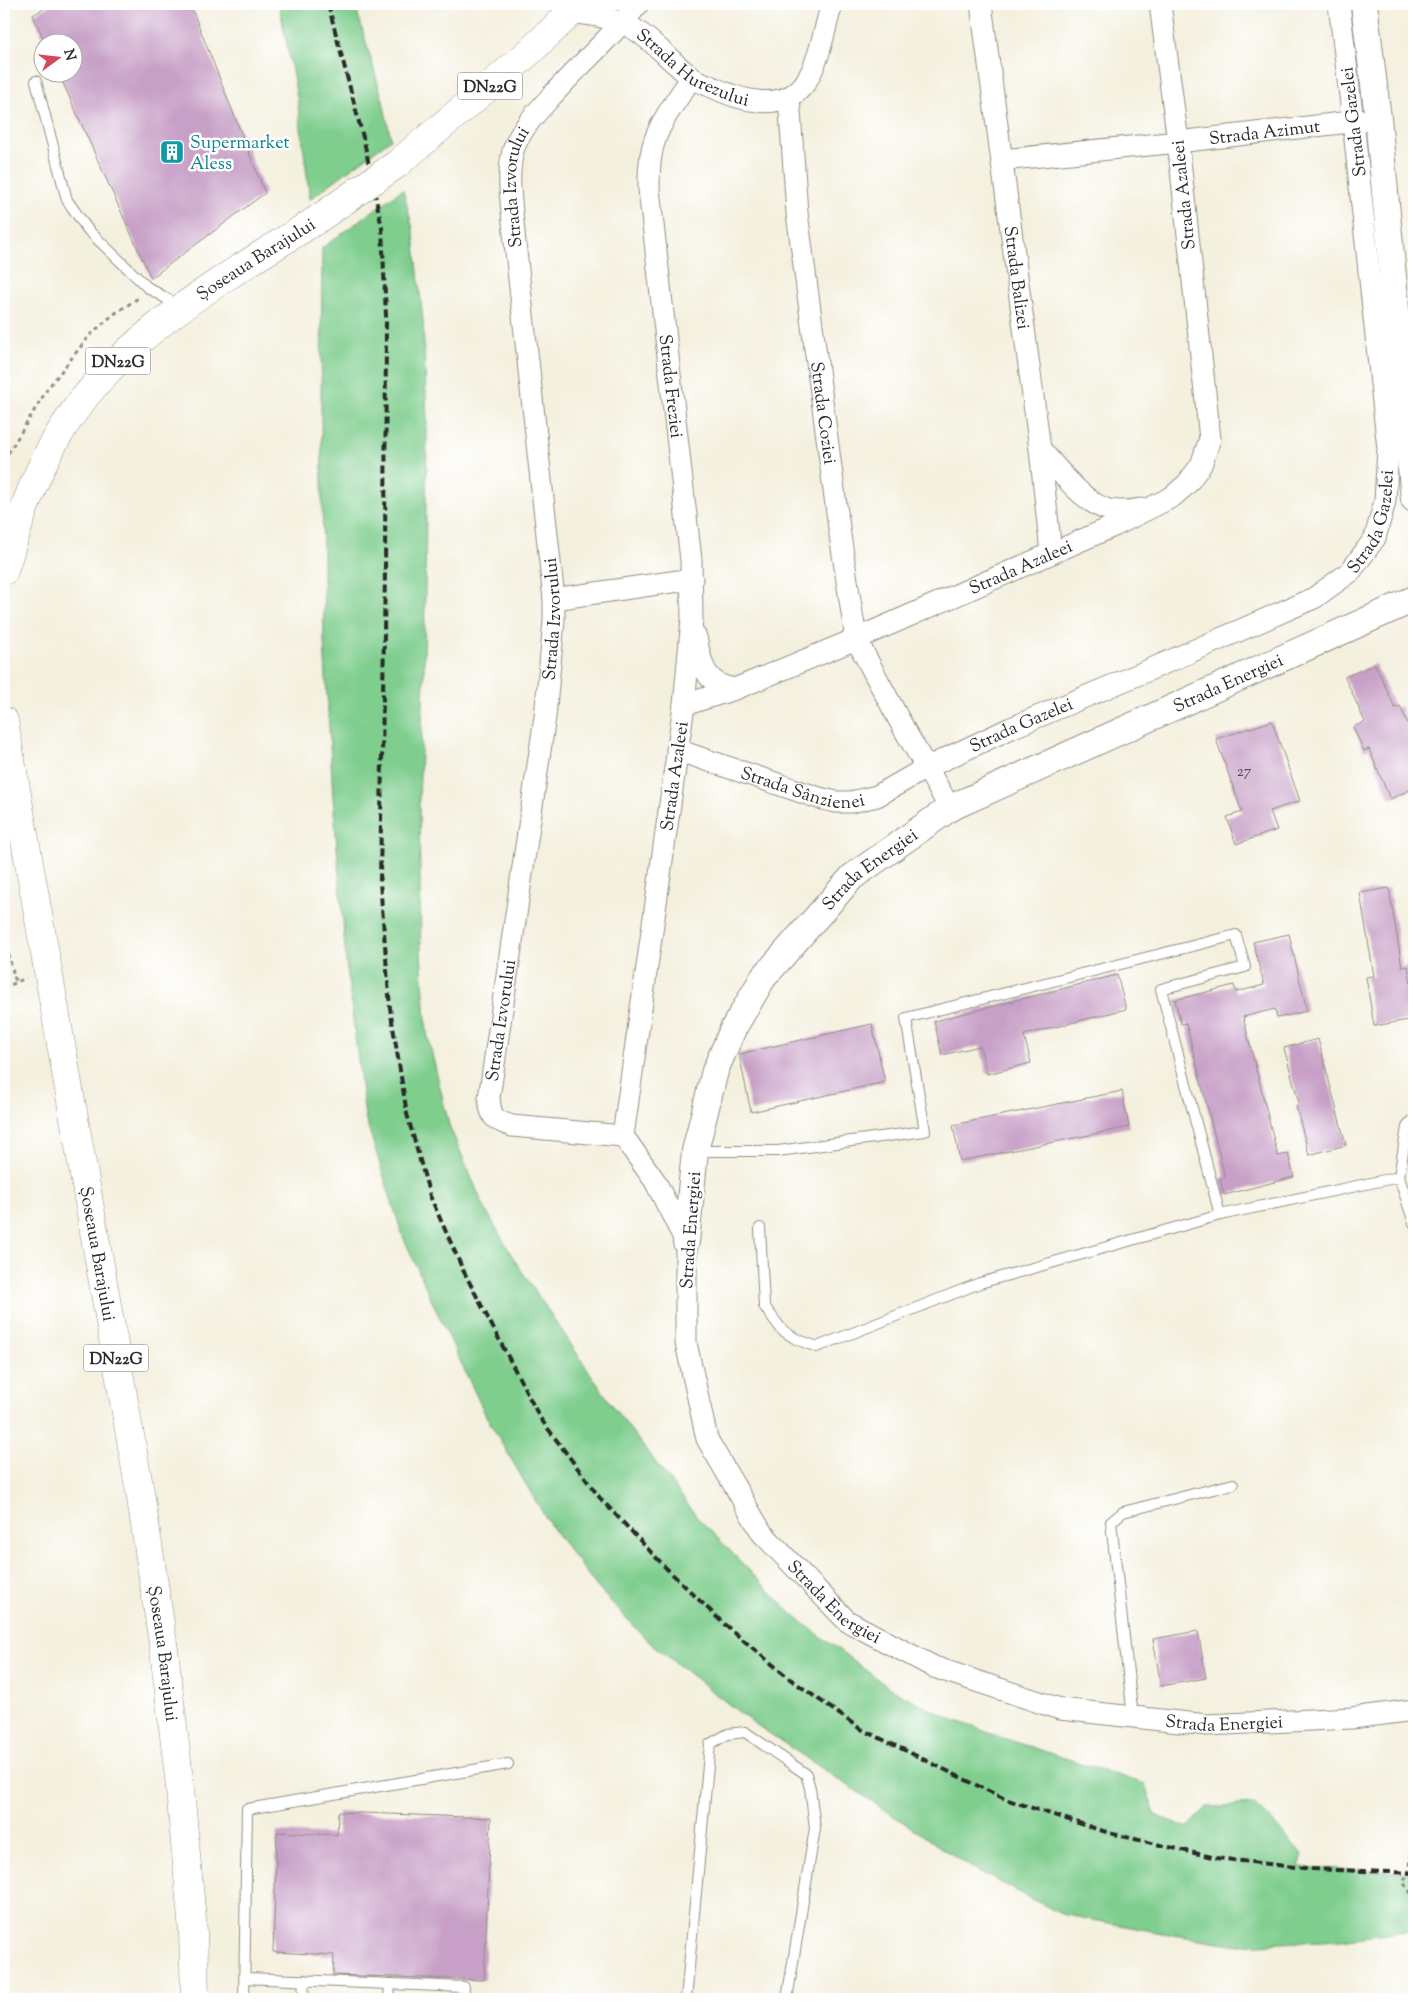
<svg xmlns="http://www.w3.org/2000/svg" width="1418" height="2003" viewBox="0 0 1418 2003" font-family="'Sorts Mill Goudy',serif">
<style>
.green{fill:#7fce8e;stroke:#557c5c}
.building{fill:#c8a0c7}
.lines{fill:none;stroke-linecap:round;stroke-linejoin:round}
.service-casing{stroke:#908e84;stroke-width:12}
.minor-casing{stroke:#908e84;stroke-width:23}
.tertiary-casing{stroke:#908e84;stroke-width:28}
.trunk-casing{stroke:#908e84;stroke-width:29}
.path{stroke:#908e84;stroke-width:3;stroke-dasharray:4 4;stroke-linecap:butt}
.service{stroke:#fff;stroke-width:10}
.minor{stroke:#fff;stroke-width:21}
.tertiary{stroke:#fff;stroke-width:26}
.trunk{stroke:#fff;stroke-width:28}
.rail{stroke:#2b2b2b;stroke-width:4;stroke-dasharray:8 4;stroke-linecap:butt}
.trunk-bridge-casing{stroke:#908e84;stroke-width:29;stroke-linecap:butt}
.trunk-bridge{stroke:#fff;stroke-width:28}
.labels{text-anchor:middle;stroke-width:5;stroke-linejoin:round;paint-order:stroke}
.number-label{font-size:15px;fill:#524852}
.shield{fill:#fff;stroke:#6b6b6b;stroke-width:1}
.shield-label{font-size:16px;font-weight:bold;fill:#2b2b2b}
.street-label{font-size:18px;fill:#2b2b2b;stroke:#fff}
.culture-label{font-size:18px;fill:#0d838f;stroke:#fff;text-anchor:start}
</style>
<rect width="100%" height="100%" fill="#fff"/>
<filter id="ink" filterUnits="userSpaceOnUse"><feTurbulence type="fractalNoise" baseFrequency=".02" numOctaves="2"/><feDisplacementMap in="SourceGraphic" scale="10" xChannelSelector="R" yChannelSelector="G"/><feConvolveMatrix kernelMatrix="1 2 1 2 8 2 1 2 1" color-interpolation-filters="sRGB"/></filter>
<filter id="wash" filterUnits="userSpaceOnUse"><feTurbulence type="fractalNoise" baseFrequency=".0096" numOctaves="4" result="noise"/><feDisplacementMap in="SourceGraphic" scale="20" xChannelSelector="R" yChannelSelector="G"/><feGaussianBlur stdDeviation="1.12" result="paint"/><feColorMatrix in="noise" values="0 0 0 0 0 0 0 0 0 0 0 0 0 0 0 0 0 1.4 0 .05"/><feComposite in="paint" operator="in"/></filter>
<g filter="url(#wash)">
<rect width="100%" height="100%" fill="#f4f0de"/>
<g class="green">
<polygon points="279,4 355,4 383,101 391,139 310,199 297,97"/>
<polygon points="403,189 414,234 423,321 427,421 424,679 419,800 421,953 427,1033 449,1125 484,1207 515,1261 613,1407 699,1519 794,1616 888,1687 946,1717 1003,1738 1145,1784 1155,1815 1188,1828 1207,1807 1254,1804 1272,1821 1302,1855 1298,1867 1414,1873 1414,1930 1341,1940 1240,1945 1173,1935 1061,1914 971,1867 749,1720 649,1642 597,1587 548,1522 486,1416 432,1301 402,1234 365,1117 346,962 333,797 324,642 321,408 322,248"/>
</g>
<g id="blocks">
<g class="building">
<polygon points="52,4 190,4 265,193 151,278 58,72 72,72 72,42 45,42 33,15"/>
<polygon points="1375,664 1395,708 1400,706 1414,737 1414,788 1390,799 1369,749 1364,751 1353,727 1365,722 1345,677"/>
<polygon points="1272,721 1300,801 1270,811 1277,830 1236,844 1227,817 1242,812 1216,739"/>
<polygon points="1389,888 1402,967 1408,966 1414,1002 1414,1019 1374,1026 1366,977 1374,976 1360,893"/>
<polygon points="1289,934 1307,1011 1277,1018 1275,1009 1243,1017 1278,1156 1288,1154 1294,1177 1224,1195 1220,1179 1225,1177 1186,1023 1181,1024 1175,1000 1234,985 1236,992 1264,985 1253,942"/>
<polygon points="1117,975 1126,1009 1024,1035 1031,1063 987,1074 980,1046 942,1055 934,1021"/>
<polygon points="872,1024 885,1082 751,1112 739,1054"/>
<polygon points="1318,1039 1346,1145 1309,1155 1296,1106 1299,1103 1284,1048"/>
<polygon points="1122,1091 1129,1127 960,1161 953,1125"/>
<polygon points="1198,1631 1206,1678 1161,1686 1153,1639"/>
<polygon points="338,1812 491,1818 484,1980 333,1975 334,1955 273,1952 277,1832 337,1835"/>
</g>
</g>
</g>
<g filter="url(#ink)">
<use href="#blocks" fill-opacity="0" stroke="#908e84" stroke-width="1"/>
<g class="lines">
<defs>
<g id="service">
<polyline points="36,81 67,200 88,230 147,287 179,306"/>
<polyline points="696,1151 778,1151 925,1131 906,1018 1236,935 1245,967 1161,989 1220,1215 1399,1177 1407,1127 1414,1119"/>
<polyline points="1399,1177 1414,1223"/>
<polyline points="760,1228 764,1306 782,1330 796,1339 817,1347 980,1283 1220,1215"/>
<polyline points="1133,1717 1111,1522 1123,1512 1233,1484"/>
<polyline points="245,1978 464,1987 463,1999"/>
<polyline points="244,1999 247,1809 508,1764"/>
<polyline points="303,1999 304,1980"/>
<polyline points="389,1999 390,1984"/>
<polyline points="686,1999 710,1744 728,1734 745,1732 806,1774 810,1788 815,1828 787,1999"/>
</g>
<g id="minor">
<path id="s1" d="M981,4L1040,449L1051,553"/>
<path id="s2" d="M572,13C594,14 614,18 634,29C654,41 671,62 690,76C695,81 703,83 710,86C738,100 783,114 805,83C820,61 824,29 832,4"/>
<path id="s3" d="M691,78C678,99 659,122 653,146C649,160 649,174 649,189L691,560L692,619L684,705L623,1136L655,1181L686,1242V1343L707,1439L762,1533L847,1621L934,1667L1060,1709L1207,1725L1352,1718L1414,1710"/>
<path id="s4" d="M789,97L797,213L840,535L856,639L904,729L950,808"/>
<path id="s5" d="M1002,160L1178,142L1367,120"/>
<path d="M1040,449C1056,467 1086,506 1110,510C1120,512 1130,511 1141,509"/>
<polyline points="554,599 692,579"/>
<path d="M696,637C701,663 704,685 735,689"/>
<path id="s6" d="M684,705L735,689L856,639L1114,526L1172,497L1187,484L1201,465L1210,439L1178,142L1160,4"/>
<path id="s7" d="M677,750L819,798L836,802H851L877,796L926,768L1011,728L1149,670L1314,598L1350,572L1375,538L1385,501L1388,449L1353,121L1339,4"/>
<path id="s8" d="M623,1136L512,1126C493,1120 491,1117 489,1098L545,717L554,621V599L514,233C512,205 505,172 515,145C523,127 536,113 549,99C578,66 611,38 638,4"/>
</g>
<g id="tertiary">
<polyline points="1364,4 1378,118 1414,499"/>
<path id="s9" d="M686,1242L695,1151L715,1071L733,1029L763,978L852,877L950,808L1414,599"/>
</g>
<g id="trunk">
<polyline points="397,164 525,56 580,4"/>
<path id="s10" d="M4,571C18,526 31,482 55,441C113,339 219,282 315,221"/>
<path id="s11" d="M4,721L140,1492L164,1650L179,1778L193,1931L195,1999"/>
</g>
</defs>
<use href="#service" class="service-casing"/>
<use href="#minor" class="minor-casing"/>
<use href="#tertiary" class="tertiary-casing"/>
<use href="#trunk" class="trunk-casing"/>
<g class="path">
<polyline points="4,460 48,388 90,335 114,314 140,297"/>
<polyline points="4,938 16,983"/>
<polyline points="4,988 26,978"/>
<path d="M1414,1830C1407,1849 1416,1865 1403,1882L1413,1896L1414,1901"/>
</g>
<use href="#service" class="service"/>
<use href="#minor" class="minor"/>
<use href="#tertiary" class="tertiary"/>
<use href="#trunk" class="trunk"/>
<polyline class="rail" points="328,4 364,141 382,228 386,316 385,571 380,882 390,1008 407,1114 430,1196 463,1270 540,1418 600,1498 665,1567 724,1624 790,1679 859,1728 1005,1799 1109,1833 1216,1858 1312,1869 1414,1873"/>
<defs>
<polyline id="trunk-bridge" points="315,221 397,164"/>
</defs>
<use href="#trunk-bridge" class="trunk-bridge-casing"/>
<use href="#trunk-bridge" class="trunk-bridge"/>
</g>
</g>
<defs>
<symbol id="building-square" viewBox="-11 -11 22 22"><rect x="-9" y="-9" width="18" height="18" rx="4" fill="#0f9aa8" stroke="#fff"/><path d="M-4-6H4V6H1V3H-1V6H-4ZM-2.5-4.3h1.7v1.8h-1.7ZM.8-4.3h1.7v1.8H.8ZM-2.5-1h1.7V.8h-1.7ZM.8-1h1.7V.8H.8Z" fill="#fff"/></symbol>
</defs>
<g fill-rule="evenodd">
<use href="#building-square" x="158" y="138" width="28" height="28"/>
</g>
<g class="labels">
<g class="number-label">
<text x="1244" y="776">27</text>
</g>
<g class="shield">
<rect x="457.5" y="72.5" width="65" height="27" rx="4"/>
<rect x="85.5" y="347.5" width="65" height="27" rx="4"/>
<rect x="83.5" y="1344.5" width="65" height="27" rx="4"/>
</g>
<g class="shield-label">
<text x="490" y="92">DN22G</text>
<text x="118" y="367">DN22G</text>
<text x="116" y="1364">DN22G</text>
</g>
<g class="street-label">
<text dy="6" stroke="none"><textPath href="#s2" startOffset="136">Strada Hurezului</textPath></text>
<text transform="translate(1353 122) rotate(-97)" y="6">Strada Gazelei</text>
<text dy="6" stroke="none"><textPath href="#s5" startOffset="264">Strada Azimut</textPath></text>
<text dy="6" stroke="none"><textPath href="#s8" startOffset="1070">Strada Izvorului</textPath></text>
<text transform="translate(1183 195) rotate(-96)" y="6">Strada Azaleei</text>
<text dy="6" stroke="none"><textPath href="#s10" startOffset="414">Șoseaua Barajului</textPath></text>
<text dy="6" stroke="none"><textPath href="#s1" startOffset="276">Strada Balizei</textPath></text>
<text dy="6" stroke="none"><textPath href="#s3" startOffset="320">Strada Freziei</textPath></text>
<text dy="6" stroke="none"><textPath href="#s4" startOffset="318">Strada Coziei</textPath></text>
<text dy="6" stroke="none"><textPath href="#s7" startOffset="790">Strada Gazelei</textPath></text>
<text dy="6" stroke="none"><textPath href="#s6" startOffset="364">Strada Azaleei</textPath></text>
<text dy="6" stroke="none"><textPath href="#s8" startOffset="635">Strada Izvorului</textPath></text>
<text dy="6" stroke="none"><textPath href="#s9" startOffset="838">Strada Energiei</textPath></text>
<text dy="6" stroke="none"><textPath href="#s7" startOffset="370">Strada Gazelei</textPath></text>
<text transform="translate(674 776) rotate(-82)" y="6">Strada Azaleei</text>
<text dy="6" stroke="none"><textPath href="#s7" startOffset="132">Strada Sânzienei</textPath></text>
<text dy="6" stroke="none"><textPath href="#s9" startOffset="432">Strada Energiei</textPath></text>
<text dy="6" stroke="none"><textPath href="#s8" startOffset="230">Strada Izvorului</textPath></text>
<text transform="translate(690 1230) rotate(-86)" y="6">Strada Energiei</text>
<text dy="6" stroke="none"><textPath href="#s11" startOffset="541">Șoseaua Barajului</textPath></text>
<text dy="6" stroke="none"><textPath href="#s3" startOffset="1608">Strada Energiei</textPath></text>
<text dy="6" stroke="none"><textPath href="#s11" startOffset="946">Șoseaua Barajului</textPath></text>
<text dy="6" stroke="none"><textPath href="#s3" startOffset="2026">Strada Energiei</textPath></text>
</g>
<g class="culture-label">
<text x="190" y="148">Supermarket<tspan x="190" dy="21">Aless</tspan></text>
</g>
</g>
<rect width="1418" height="2003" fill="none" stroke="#fff" stroke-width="20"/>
<g transform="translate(58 58) rotate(75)"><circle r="24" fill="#ffffff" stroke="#aaaaaa"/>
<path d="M0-4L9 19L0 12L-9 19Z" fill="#d1495b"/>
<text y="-8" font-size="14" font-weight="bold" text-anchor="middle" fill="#2b2b2b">N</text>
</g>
</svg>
